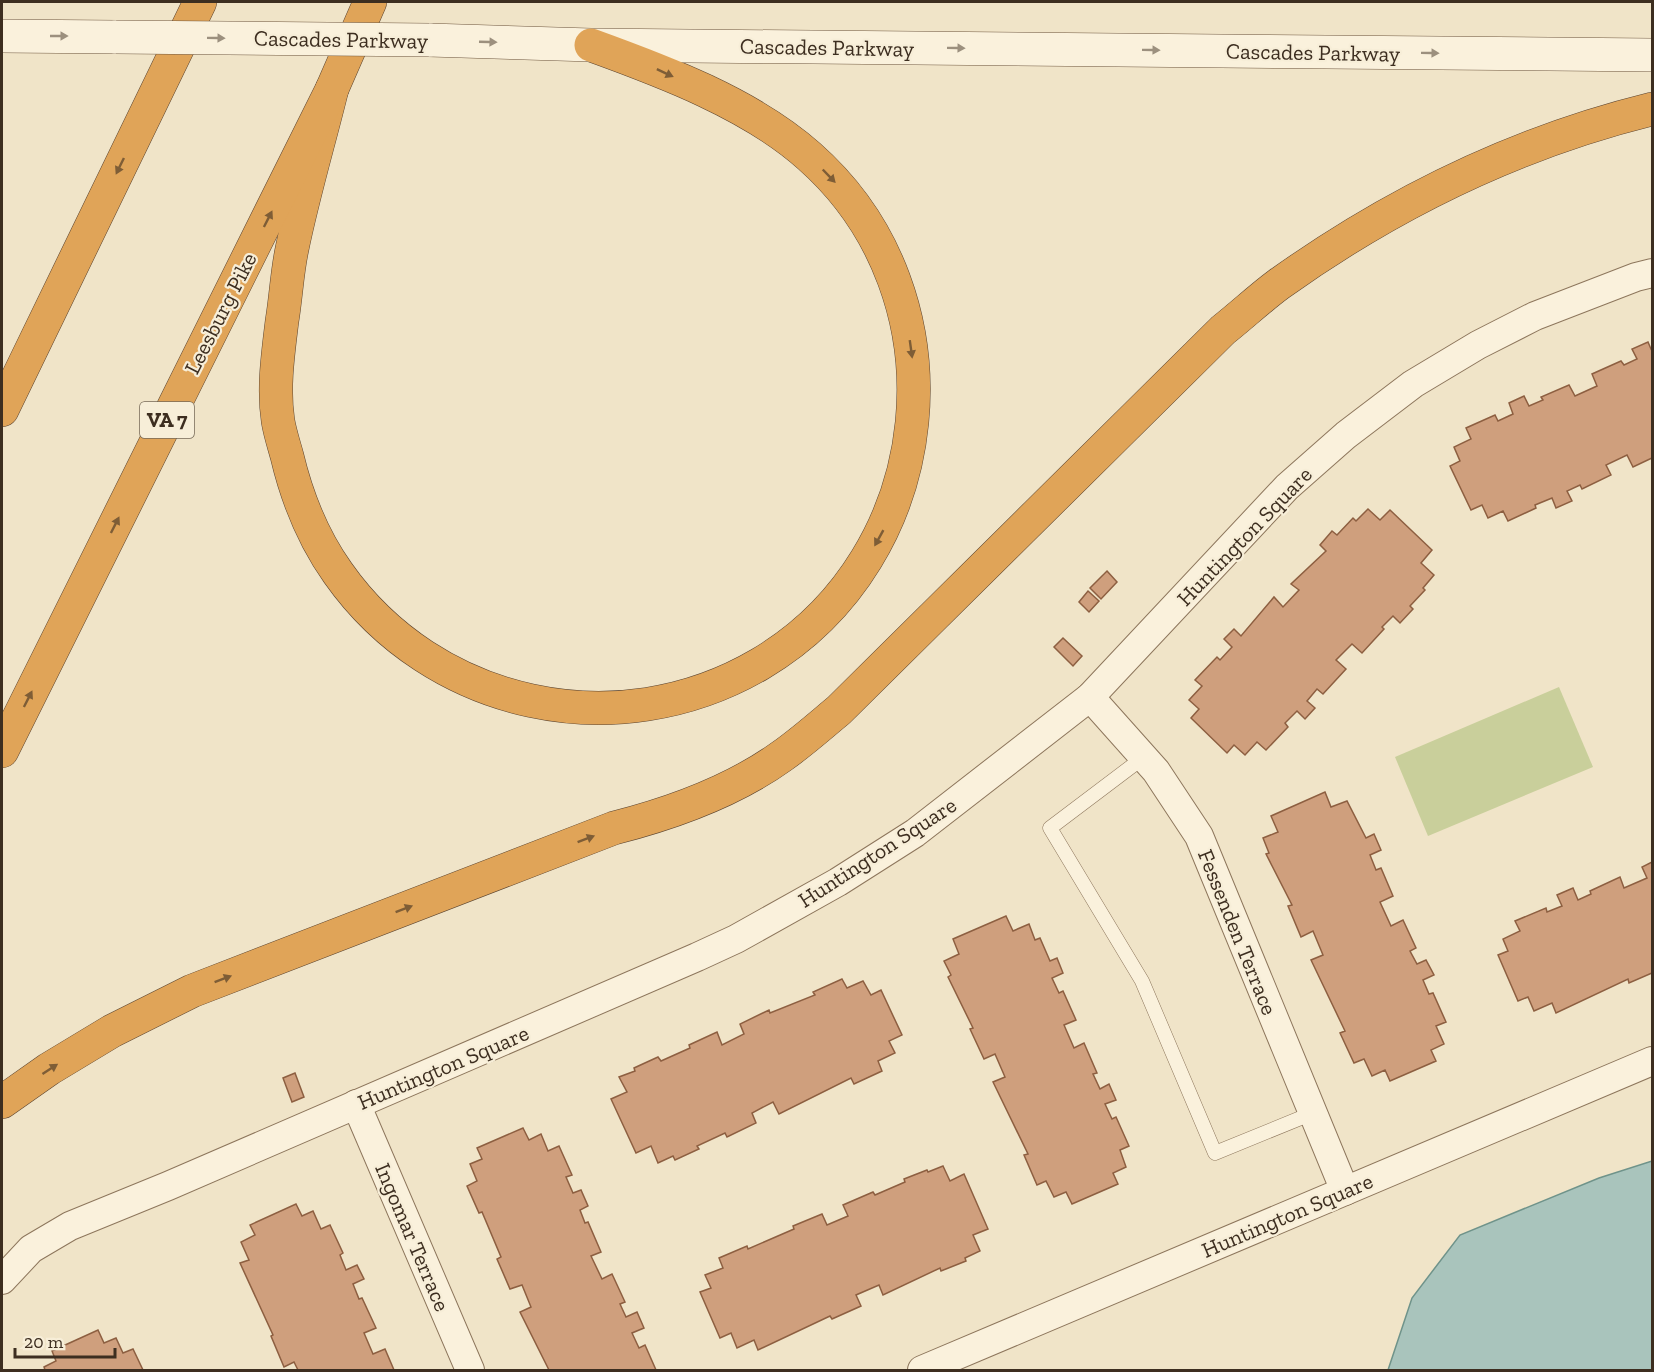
<svg xmlns="http://www.w3.org/2000/svg" width="1654" height="1372" viewBox="0 0 1654 1372" font-family="'Zilla Slab',serif">
<style>
.green{fill:#c9cf9b}
.water{fill:#a9c4bc;stroke:#6f938a;stroke-width:1.5}
.building{fill:#cf9f7d;stroke:#8d5f41;stroke-width:1.5}
.lines{fill:none;stroke-linecap:round;stroke-linejoin:round}
.lane-casing{stroke:#8d765c;stroke-width:15}
.street-casing{stroke:#8d765c;stroke-width:30}
.secondary-casing{stroke:#6f573f;stroke-width:34}
.highway-casing{stroke:#5b4430;stroke-width:34}
.lane{stroke:#faf1dc;stroke-width:14}
.street{stroke:#faf1dc;stroke-width:28}
.secondary{stroke:#faf1dc;stroke-width:33}
.highway{stroke:#e0a458;stroke-width:33}
.secondary-bridge-casing{stroke:#6f573f;stroke-width:34;stroke-linecap:butt}
.secondary-bridge{stroke:#faf1dc;stroke-width:33}
.oneway{fill:#9c907e}
.oneway2{fill:#7e5d36}
.labels{text-anchor:middle;stroke-width:4.5;stroke-linejoin:round;paint-order:stroke}
.shield{fill:#f7eed8;stroke:#756857;stroke-width:1.5}
.shield-label{font-size:21px;font-weight:bold;fill:#3d2e20}
.street-label{font-size:22px;fill:#3d2e20;stroke:#f7eed8}
</style>
<rect width="100%" height="100%" fill="#f0e4c8"/>
<polygon class="green" points="1559,687 1593,767 1428,836 1395,757"/>
<polygon class="water" points="1652,1161 1652,1370 1388,1370 1412,1298 1460,1235 1599,1178"/>
<g class="building">
<polygon points="1648,342 1651,349 1652,348 1652,458 1633,467 1627,455 1606,465 1611,475 1582,489 1580,485 1567,491 1572,501 1556,508 1552,498 1535,505 1536,508 1508,521 1503,511 1488,518 1482,505 1471,510 1450,466 1460,461 1454,447 1471,439 1466,428 1495,415 1498,421 1513,414 1509,403 1524,396 1529,406 1543,400 1541,397 1569,385 1575,396 1597,386 1592,374 1621,361 1624,365 1637,359 1632,349"/>
<polygon points="1368,509 1380,520 1390,510 1432,550 1421,563 1434,575 1423,588 1425,590 1410,606 1413,609 1400,623 1393,616 1382,627 1384,629 1362,653 1352,644 1336,660 1346,669 1323,694 1317,689 1307,701 1315,708 1305,719 1297,711 1285,723 1288,727 1266,750 1257,742 1245,755 1234,745 1227,753 1191,718 1199,709 1189,700 1202,686 1195,680 1217,657 1220,660 1232,647 1224,639 1234,629 1241,636 1274,597 1283,607 1299,590 1291,584 1326,551 1320,545 1332,531 1337,535 1353,518 1356,521"/>
<polygon points="1107,571 1117,582 1101,599 1090,588"/>
<polygon points="1088,591 1099,601 1089,612 1079,602"/>
<polygon points="1063,638 1082,656 1073,666 1054,647"/>
<polygon points="1325,792 1331,807 1347,801 1366,838 1374,834 1381,850 1370,855 1376,870 1381,868 1393,896 1380,902 1391,926 1403,920 1416,948 1410,951 1417,964 1426,960 1434,975 1423,980 1429,994 1433,993 1446,1022 1436,1026 1444,1044 1431,1050 1436,1061 1390,1081 1385,1070 1372,1076 1364,1059 1354,1063 1340,1033 1345,1031 1311,960 1323,955 1313,931 1301,937 1288,906 1292,905 1266,854 1269,853 1263,838 1278,832 1271,816"/>
<polygon points="1652,862 1652,973 1629,983 1628,979 1556,1013 1552,1003 1534,1011 1528,997 1518,1001 1498,955 1508,951 1503,939 1520,931 1515,921 1546,908 1547,912 1562,906 1557,895 1573,888 1578,900 1591,894 1590,891 1620,877 1624,888 1647,878 1642,867"/>
<polygon points="1006,916 1013,931 1029,924 1035,940 1040,938 1050,961 1057,958 1063,973 1052,978 1059,993 1063,991 1076,1020 1064,1025 1074,1048 1084,1043 1097,1073 1093,1074 1100,1089 1109,1084 1116,1100 1105,1104 1112,1119 1116,1117 1129,1146 1120,1150 1126,1167 1113,1173 1118,1184 1072,1204 1066,1192 1054,1197 1046,1181 1037,1185 1024,1155 1028,1154 993,1082 1005,1077 995,1054 984,1059 970,1029 973,1028 948,977 951,975 944,961 959,954 953,939"/>
<polygon points="842,979 847,988 863,981 871,995 881,990 902,1035 889,1041 895,1053 878,1061 882,1071 854,1084 851,1078 779,1114 773,1102 752,1113 756,1123 727,1137 725,1133 697,1146 699,1149 675,1160 673,1156 658,1163 651,1146 636,1153 611,1099 627,1092 619,1077 635,1071 634,1068 658,1057 661,1061 690,1048 689,1045 717,1032 722,1045 744,1034 740,1024 769,1010 770,1013 815,995 813,992"/>
<polygon points="295,1073 304,1097 292,1102 283,1078"/>
<polygon points="523,1128 529,1140 541,1134 548,1151 559,1146 572,1175 566,1177 573,1193 581,1190 588,1206 580,1210 585,1223 588,1222 601,1252 591,1256 602,1279 612,1274 625,1302 620,1304 626,1317 637,1312 644,1328 632,1333 639,1348 645,1345 656,1370 549,1370 520,1312 531,1307 522,1285 510,1289 497,1259 501,1257 482,1212 479,1213 467,1186 477,1181 470,1164 482,1159 477,1148"/>
<polygon points="943,1166 950,1181 964,1174 988,1229 973,1235 980,1251 965,1258 966,1261 941,1271 940,1268 883,1295 879,1285 856,1295 861,1306 832,1319 830,1316 758,1350 754,1340 737,1348 731,1333 720,1338 700,1292 711,1288 705,1275 723,1268 719,1258 747,1246 748,1249 794,1229 793,1226 822,1214 827,1225 848,1216 843,1205 873,1192 875,1195 905,1182 904,1179 927,1170 928,1172"/>
<polygon points="296,1204 302,1216 313,1211 321,1229 330,1225 343,1253 340,1255 346,1270 357,1265 364,1279 353,1284 359,1299 362,1298 376,1328 364,1333 373,1354 385,1349 394,1370 298,1370 294,1362 284,1367 271,1336 273,1335 240,1263 249,1260 241,1242 255,1235 250,1225"/>
<polygon points="98,1330 104,1343 116,1338 123,1353 133,1349 143,1370 45,1370 44,1367 56,1361 52,1351"/>
</g>
<g class="lines">
<defs>
<polyline id="lane" points="1144,757 1050,828 1142,981 1215,1153 1313,1113"/>
<g id="street">
<polyline points="1090,697 1156,771 1199,836 1345,1191"/>
<polyline points="356,1104 470,1370"/>
<polyline points="2,1280 31,1249 70,1226 168,1186 697,957 736,939 838,882 915,833 1090,697 1287,487 1346,435 1413,384 1478,345 1535,316 1636,277 1652,273"/>
<polyline points="922,1370 1652,1061"/>
</g>
<g id="secondary">
<polyline points="2,36 116,37"/>
<polyline points="429,40 591,45 1652,55"/>
</g>
<g id="highway">
<path d="M332,89C319,142 303,195 292,249C287,272 286,297 282,321C278,354 273,388 278,421C280,433 284,445 287,456C297,498 313,538 338,573C433,708 617,748 760,664C941,557 968,296 809,156C751,104 663,71 591,45"/>
<polyline points="2,410 200,2"/>
<polyline points="2,751 332,89 370,2"/>
<path d="M2,1102L49,1069L112,1031L192,991L614,828C673,813 732,792 782,756C802,742 821,725 839,710L1223,330C1242,315 1260,298 1279,284C1391,204 1518,142 1652,109"/>
</g>
</defs>
<use href="#lane" class="lane-casing"/>
<use href="#street" class="street-casing"/>
<use href="#secondary" class="secondary-casing"/>
<use href="#highway" class="highway-casing"/>
<use href="#lane" class="lane"/>
<use href="#street" class="street"/>
<use href="#secondary" class="secondary"/>
<use href="#highway" class="highway"/>
<defs>
<polyline id="secondary-bridge" points="116,37 429,40"/>
</defs>
<use href="#secondary-bridge" class="secondary-bridge-casing"/>
<use href="#secondary-bridge" class="secondary-bridge"/>
</g>
<defs><path id="oneway-solid" d="M-6-.8H1V-3.2L6.5 0L1 3.2V.8H-6Z" transform="scale(1.5)"/></defs>
<g class="oneway">
<use href="#oneway-solid" transform="translate(59 36)"/>
<use href="#oneway-solid" transform="translate(216 38) rotate(1)"/>
<use href="#oneway-solid" transform="translate(488 42) rotate(2)"/>
<use href="#oneway-solid" transform="translate(956 48) rotate(1)"/>
<use href="#oneway-solid" transform="translate(1151 50) rotate(1)"/>
<use href="#oneway-solid" transform="translate(1430 53) rotate(1)"/>
</g>
<g class="oneway2">
<use href="#oneway-solid" transform="translate(665 73) rotate(25)"/>
<use href="#oneway-solid" transform="translate(120 166) rotate(116)"/>
<use href="#oneway-solid" transform="translate(829 176) rotate(46)"/>
<use href="#oneway-solid" transform="translate(268 219) rotate(-63)"/>
<use href="#oneway-solid" transform="translate(911 349) rotate(82)"/>
<use href="#oneway-solid" transform="translate(115 525) rotate(-63)"/>
<use href="#oneway-solid" transform="translate(879 538) rotate(119)"/>
<use href="#oneway-solid" transform="translate(28 699) rotate(-63)"/>
<use href="#oneway-solid" transform="translate(586 839) rotate(-21)"/>
<use href="#oneway-solid" transform="translate(404 909) rotate(-21)"/>
<use href="#oneway-solid" transform="translate(223 979) rotate(-21)"/>
<use href="#oneway-solid" transform="translate(50 1069) rotate(-33)"/>
</g>
<g class="labels">
<rect class="shield" x="140" y="402" width="54" height="36" rx="4.5"/>
<g class="shield-label">
<text x="167" y="427">VA 7</text>
</g>
<g class="street-label">
<text transform="translate(341 39) rotate(1)" y="8">Cascades Parkway</text>
<text transform="translate(827 47) rotate(1)" y="8">Cascades Parkway</text>
<text transform="translate(1313 52) rotate(1)" y="8">Cascades Parkway</text>
<text transform="translate(220 313) rotate(-63)" y="8">Leesburg Pike</text>
<text transform="translate(1244 536) rotate(-46)" y="8">Huntington Square</text>
<text transform="translate(877 852) rotate(-33)" y="8">Huntington Square</text>
<text transform="translate(1238 932) rotate(68)" y="8">Fessenden Terrace</text>
<text transform="translate(443 1067) rotate(-23)" y="8">Huntington Square</text>
<text transform="translate(1287 1215) rotate(-23)" y="8">Huntington Square</text>
<text transform="translate(413 1237) rotate(67)" y="8">Ingomar Terrace</text>
</g>
</g>
<rect width="1654" height="1372" fill="none" stroke="#3d2e20" stroke-width="6"/>
<path d="M15 1348v9h100v-9" fill="none" stroke="#3d2e20" stroke-width="3"/>
<text x="24" y="1348" font-size="18" fill="#3d2e20" stroke="#f7eed8" stroke-width="4.5" paint-order="stroke">20 m</text>
</svg>
